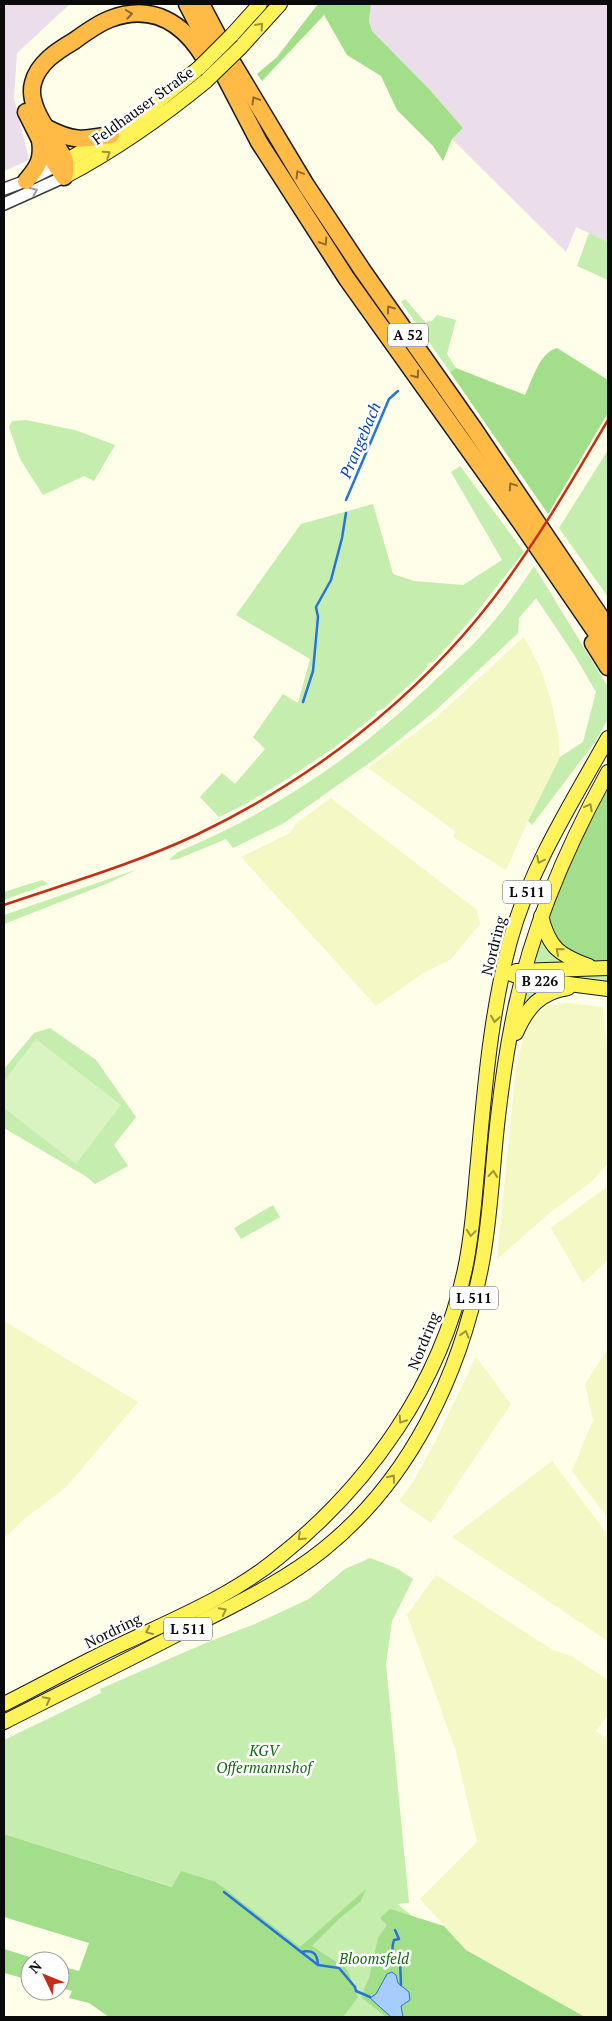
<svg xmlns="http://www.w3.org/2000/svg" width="612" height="2021" viewBox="0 0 612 2021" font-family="'PT Serif',serif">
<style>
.industrial{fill:#ebddea}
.farmland{fill:#f3f8c5}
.green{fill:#c4edae}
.forest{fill:#a3df8b}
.pitch{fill:#d9f3c1}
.water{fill:#a6cdfd;stroke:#2673db}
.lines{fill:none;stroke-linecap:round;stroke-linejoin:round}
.stream{stroke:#2673db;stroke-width:2.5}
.minor-casing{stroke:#3d3d3d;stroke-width:14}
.major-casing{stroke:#1b1b1b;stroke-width:16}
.highway-casing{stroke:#1b1b1b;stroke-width:19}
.minor{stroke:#fff;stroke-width:11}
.major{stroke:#fff358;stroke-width:14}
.highway{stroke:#ffbb46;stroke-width:16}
.rail{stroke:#c72c16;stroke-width:2.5}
.major-bridge-casing{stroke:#1b1b1b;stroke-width:16;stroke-linecap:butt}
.major-bridge{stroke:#fff358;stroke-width:14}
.oneway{stroke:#916b2b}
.oneway2{stroke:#9d9639}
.oneway3{stroke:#9d9d9d}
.labels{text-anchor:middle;stroke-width:5;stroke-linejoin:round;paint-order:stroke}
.shield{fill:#fff;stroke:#545454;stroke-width:1}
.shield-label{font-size:14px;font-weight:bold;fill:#0a0a0a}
.street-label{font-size:15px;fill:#0a0a0a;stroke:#fff}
.park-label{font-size:15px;font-style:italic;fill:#186715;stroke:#fff}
.water-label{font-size:16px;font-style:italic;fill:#0946a7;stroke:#fff}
</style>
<rect width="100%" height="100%" fill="#fffee8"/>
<g class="industrial">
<polygon points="4,4 70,4 17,53 14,98 29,160 4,171"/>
<polygon points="371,4 608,4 608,242 576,227 566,252 452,139 463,128 430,90 372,31 369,21"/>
</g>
<g class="farmland">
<polygon points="524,637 540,668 550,697 558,733 560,757 528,821 506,870 453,837 455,831 368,768 435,718"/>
<polygon points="331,798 477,910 480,924 450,960 423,973 376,1006 241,857 290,833 295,824"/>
<polygon points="568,1003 603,1007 608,1056 608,1163 590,1183 552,1211 497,1259 516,1067 526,1028 538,1012 550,1005"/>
<polygon points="608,1186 608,1260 583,1283 551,1228"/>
<polygon points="4,1321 138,1402 66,1487 24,1519 4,1538"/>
<polygon points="608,1349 608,1518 572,1471 593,1420 585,1384"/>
<polygon points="476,1357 511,1404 431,1523 399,1501 413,1482 434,1444"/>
<polygon points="552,1461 608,1535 608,1641 452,1537"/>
<polygon points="436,1575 553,1650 571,1656 608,1680 608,1715 596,1731 604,1737 608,1734 608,2017 585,2017 466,1950 420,1899 477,1842 455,1748 407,1615"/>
</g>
<g class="green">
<polygon points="589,233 608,242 608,280 577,266"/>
<polygon points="405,299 425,322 432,321 437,315 456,320 447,354 456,368 450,372 401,302"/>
<polygon points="26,420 75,430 115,445 94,481 84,476 43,495 20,459 9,427 12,421"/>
<polygon points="608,450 608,597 559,528"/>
<polygon points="460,466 524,552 468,623 434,661 429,663 424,671 384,708 376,712 375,715 335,747 284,781 242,806 219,817 200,797 222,773 235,784 265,749 253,737 283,694 298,703 310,659 236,615 301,524 373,504 393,574 414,581 463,585 502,560 451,472"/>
<path d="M534,566L608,687V719L595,742L532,825L528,821L560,757L583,742L596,692L575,656L536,598L519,618L518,633L436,710L379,756L284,823L233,848L226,839L178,859L169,860L178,852C276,810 352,759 429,686C449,667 471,648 489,627C506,608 520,587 534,566Z"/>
<polygon points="138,869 106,884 4,924 4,915"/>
<polygon points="42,880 48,884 4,900 4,892"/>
<polygon points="541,935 574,965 532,966"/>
<polygon points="532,974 608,974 608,985"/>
<polygon points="528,982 560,986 520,1011"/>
<polygon points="50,1028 96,1060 136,1117 114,1145 128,1166 95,1184 87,1177 4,1128 4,1069 34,1033"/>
<polygon points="273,1205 280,1217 241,1239 234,1228"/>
<polygon points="370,1558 396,1568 413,1579 392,1621 386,1664 409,1903 397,1904 424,1925 460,2017 257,2017 224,1889 216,1882 173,1887 4,1834 4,1740 101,1693 100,1689 208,1642 255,1624 309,1599 345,1569"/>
</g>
<g class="forest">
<polygon points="318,4 371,4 369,21 372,31 430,90 463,128 452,139 443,161 433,146 397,110 381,76 347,55 324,15 262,81 257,74 277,57"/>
<path d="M557,348L608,380V413L548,514L450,372L456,368L525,395C533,379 539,353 557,348Z"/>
<path d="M608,789V962C590,963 576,958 559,950L547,921L575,852Z"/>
<polygon points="4,1834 172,1887 181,1871 216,1882 300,1947 366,1889 361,1901 339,1919 312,1946 347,1969 358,1997 343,2017 109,2017 89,2003 69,1998 72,1991 60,1988 60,1966 79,1971 89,1943 4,1917"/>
<polygon points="390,1909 444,1926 466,1950 585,2017 386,2017 361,1997 369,1978 378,1938 387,1925 380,1918"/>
<polygon points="4,1949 43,1961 30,1961 30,1980 4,1973"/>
</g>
<polygon class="pitch" points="36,1039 121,1105 76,1164 4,1108 4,1081"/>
<polygon class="water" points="392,1972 396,1975 398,1983 409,1992 410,2000 401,2006 403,2017 391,2017 370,1998 376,1994 387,1974"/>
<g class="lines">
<g class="stream">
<polyline points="346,500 389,399 398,391"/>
<polyline points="303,702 313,671 318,617 316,607 331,580 342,538 346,513"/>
<polyline points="224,1892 318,1965 339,1968 355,1987 356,1991 370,1997"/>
<path d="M395,1930L399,1939L394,1940C391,1950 392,1955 400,1961L401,1985"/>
<path d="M301,1952C312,1950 317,1952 318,1964"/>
</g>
<defs>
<g id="minor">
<polyline points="4,189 26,181 62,163"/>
<polyline points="4,204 64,177"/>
</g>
<g id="major">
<polyline points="232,35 260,4"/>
<polyline points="240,48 280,4"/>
<polyline points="65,161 111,135 138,117 199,68"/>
<path d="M64,177C115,150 161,118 206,81"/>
<path d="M541,916C549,948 559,955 589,966"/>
<polyline points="503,971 522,978 608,989"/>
<polyline points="516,971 608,968"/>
<path d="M516,1033C527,1008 540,992 568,988"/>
<path d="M4,1704C44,1684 83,1662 124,1643C177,1618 233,1595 279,1557C369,1485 441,1384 465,1269C472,1237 474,1204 477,1172C484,1096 490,1015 510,941C530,868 571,804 608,738"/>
<path d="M4,1722C69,1689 134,1657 199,1623C242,1601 287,1579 324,1549C411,1479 460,1374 481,1268C491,1218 492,1167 498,1117C502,1082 507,1048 514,1014C531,929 566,848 608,772"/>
</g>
<g id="highway">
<polyline points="187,4 259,142 347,279 521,523 608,650"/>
<polyline points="201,4 229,57 306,185 363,271 474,429 608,628"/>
<polyline points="26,112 40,140 61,173"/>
<path d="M47,128C74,142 82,140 111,135"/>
<path d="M64,177C65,173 66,167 65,162C65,158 61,153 59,149C48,130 27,105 33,83C38,63 57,51 74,41C85,33 97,24 110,19C152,3 183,22 205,59"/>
<path d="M26,181C38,167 43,159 40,140"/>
<polyline points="593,643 608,667"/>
</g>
</defs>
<use href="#minor" class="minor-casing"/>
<use href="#major" class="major-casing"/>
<use href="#highway" class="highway-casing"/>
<use href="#minor" class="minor"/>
<use href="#major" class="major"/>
<use href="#highway" class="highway"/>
<path class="rail" d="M4,905C68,883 134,864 196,835C311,780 415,700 493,599C536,543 572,481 608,420"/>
<defs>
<g id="major-bridge">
<polyline points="199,68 232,35"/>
<polyline points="206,81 240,48"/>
</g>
</defs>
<use href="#major-bridge" class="major-bridge-casing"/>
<use href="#major-bridge" class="major-bridge"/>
</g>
<defs><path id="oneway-chevron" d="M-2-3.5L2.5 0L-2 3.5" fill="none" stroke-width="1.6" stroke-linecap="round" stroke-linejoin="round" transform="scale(1.25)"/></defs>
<g class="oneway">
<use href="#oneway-chevron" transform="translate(129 14) rotate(-9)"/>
<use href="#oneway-chevron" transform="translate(255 100) rotate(-121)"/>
<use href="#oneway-chevron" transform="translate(299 174) rotate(-121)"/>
<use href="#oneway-chevron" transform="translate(324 242) rotate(57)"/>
<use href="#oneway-chevron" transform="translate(390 309) rotate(-125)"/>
<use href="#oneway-chevron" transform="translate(416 375) rotate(55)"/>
<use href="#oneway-chevron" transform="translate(512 486) rotate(-124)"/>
</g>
<g class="oneway2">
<use href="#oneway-chevron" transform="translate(260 26) rotate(-48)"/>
<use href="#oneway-chevron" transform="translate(107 154) rotate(-33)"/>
<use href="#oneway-chevron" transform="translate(589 807) rotate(-62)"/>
<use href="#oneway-chevron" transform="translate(540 860) rotate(116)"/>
<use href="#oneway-chevron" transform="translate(559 951) rotate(-140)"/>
<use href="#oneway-chevron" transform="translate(495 1019) rotate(99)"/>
<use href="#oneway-chevron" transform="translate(493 1174) rotate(-85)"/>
<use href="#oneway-chevron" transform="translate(471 1233) rotate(98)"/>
<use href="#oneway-chevron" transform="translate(465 1334) rotate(-73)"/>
<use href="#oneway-chevron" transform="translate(402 1420) rotate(123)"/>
<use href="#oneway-chevron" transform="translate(392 1478) rotate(-52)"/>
<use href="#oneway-chevron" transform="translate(301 1537) rotate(137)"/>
<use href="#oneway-chevron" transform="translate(223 1611) rotate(-27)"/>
<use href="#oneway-chevron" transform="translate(149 1631) rotate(155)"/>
<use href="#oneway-chevron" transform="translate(47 1700) rotate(-27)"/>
</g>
<use class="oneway3" href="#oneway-chevron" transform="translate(34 191) rotate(-24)"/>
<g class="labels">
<g class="shield">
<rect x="388" y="323.5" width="40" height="23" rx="4"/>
<rect x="503" y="880.5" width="48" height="23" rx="4"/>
<rect x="516" y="969.5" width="48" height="23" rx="4"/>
<rect x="450" y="1286.5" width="48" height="23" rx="4"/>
<rect x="164" y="1617.5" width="48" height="23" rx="4"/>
</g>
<g class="shield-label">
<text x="408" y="340">A 52</text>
<text x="527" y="897">L 511</text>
<text x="540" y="986">B 226</text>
<text x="474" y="1303">L 511</text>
<text x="188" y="1634">L 511</text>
</g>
<g class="street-label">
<text transform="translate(143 106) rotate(-36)" y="5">Feldhauser Straße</text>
<text transform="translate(494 946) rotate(-76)" y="5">Nordring</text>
<text transform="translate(424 1341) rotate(-68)" y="5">Nordring</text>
<text transform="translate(113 1631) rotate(-26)" y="5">Nordring</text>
</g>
<g class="park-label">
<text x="264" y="1756">KGV<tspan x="264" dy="17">Offermannshof</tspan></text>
<text x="374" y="1964">Bloomsfeld</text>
</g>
<g class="water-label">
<text transform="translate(360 440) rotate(-67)" y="6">Prangebach</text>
</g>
</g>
<rect width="612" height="2021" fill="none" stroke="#0a0a0a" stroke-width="10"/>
<g transform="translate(45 1976) rotate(313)"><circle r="24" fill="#ffffff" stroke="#9d9d9d"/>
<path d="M0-4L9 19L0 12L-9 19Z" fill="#c72c16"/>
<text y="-8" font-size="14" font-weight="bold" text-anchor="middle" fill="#0a0a0a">N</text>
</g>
</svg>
